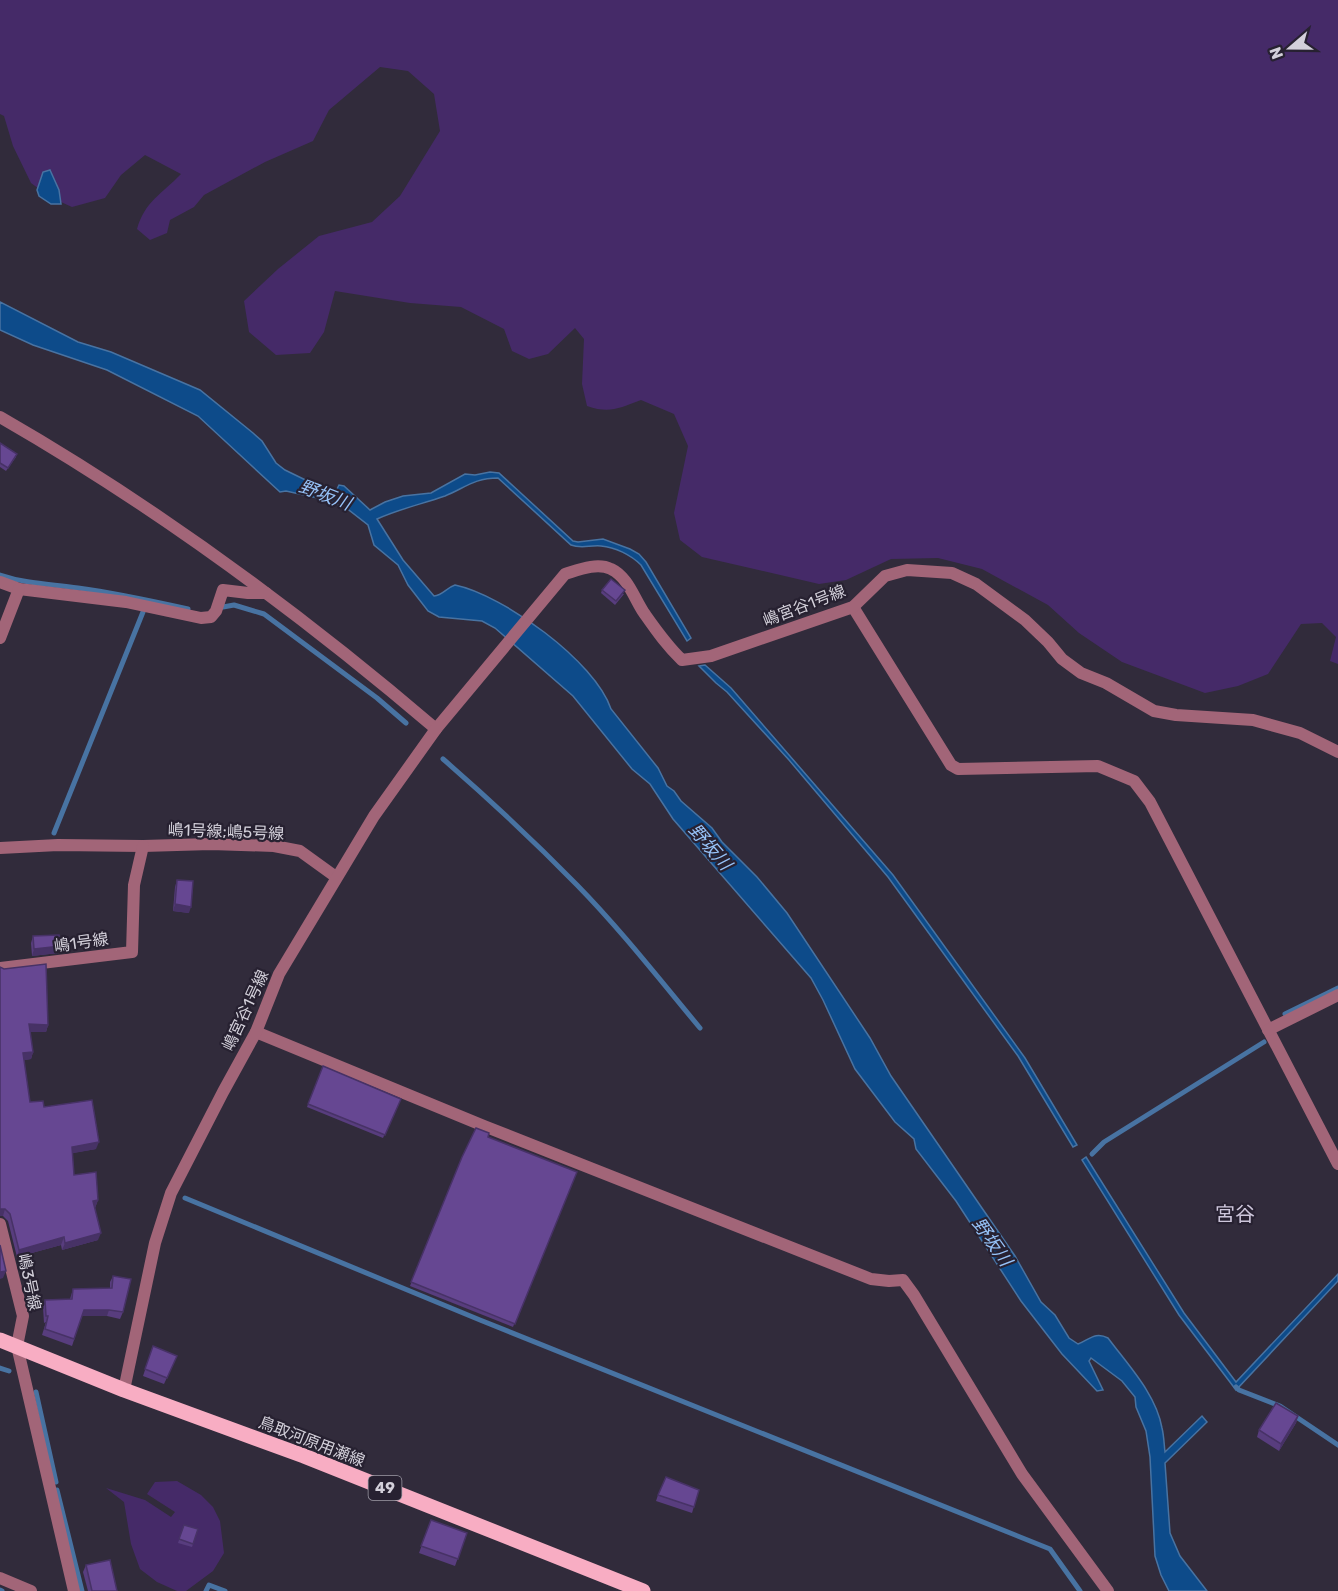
<svg xmlns="http://www.w3.org/2000/svg" width="1338" height="1591" viewBox="0 0 1338 1591" font-family="Rubik,'Noto Sans JP',sans-serif">
<style>
.green{fill:#452a68}
.water{fill:#0d4b8a;stroke:#4873a2;stroke-width:1.5}
.lines{fill:none;stroke-linecap:round;stroke-linejoin:round}
.stream{stroke:#4873a2;stroke-width:5}
.minor{stroke:#a26578;stroke-width:12}
.primary{stroke:#f8adc3;stroke-width:15}
.wall{fill:#583d7e}
.shaded-wall{fill:#473266}
.building{fill:#664792;stroke:#473266;stroke-width:1.5}
.labels{text-anchor:middle;stroke-width:4.5;stroke-linejoin:round;paint-order:stroke}
.shield{fill:#272131;stroke:#9f9ca7;stroke-width:1.5}
.shield-label{font-size:15px;font-weight:bold;fill:#d3d0da}
.street-label{font-size:16px;fill:#d3d0da;stroke:#272131}
.water-label{font-size:18px;font-style:italic;fill:#96c2f8;stroke:#272131}
.quarter-label{font-size:20px;fill:#cdc6db;stroke:#272131}
</style>
<rect width="100%" height="100%" fill="#312b3b"/>
<g class="green">
<path d="M0,0H1338V664L1330,661L1336,637L1322,623L1301,624L1268,674L1238,686L1205,693L1122,662L1079,633L1048,605L982,569L938,558L891,559L846,580L819,584L702,557L680,540L674,513L688,446L674,414L641,400C619,408 610,414 587,406L582,384L584,339L575,328L548,354L529,359L512,351L504,329L461,307L410,303L335,291L324,332L310,353L276,355L249,332L244,301L278,269L319,236L372,222L400,196L440,131L434,94L408,71L380,67L329,110L313,141L265,162L204,195L194,207L170,220L167,233L150,240L137,229C145,201 162,194 181,174L145,155L121,175L105,198L72,207L50,197L31,183L13,146L4,116L0,114Z"/>
<polygon points="177,1481 201,1495 213,1507 220,1521 224,1553 213,1571 186,1591 177,1591 157,1582 140,1569 131,1544 124,1502 106,1488 145,1500 171,1517 175,1512 147,1494 155,1482"/>
</g>
<g class="water">
<polygon points="50,170 59,190 61,204 51,204 39,196 37,190 43,172"/>
<path d="M0,302L78,342L111,352L200,390L253,433L262,441L276,463L285,470L326,490L336,491L339,485L344,486L370,510L385,502L403,496L431,493L465,474L475,475L490,472L499,473L573,541L578,542L603,539L630,549L639,554L646,562L691,638L687,641L641,565C631,555 615,547 601,546C590,545 581,549 571,545L498,478C474,478 465,488 445,496C422,504 399,509 377,519L403,560L434,596C443,595 446,588 455,585C503,595 595,661 611,709L658,768L667,786L674,791L681,801L712,828L722,842L757,877L787,913L870,1038L891,1076L1015,1256L1041,1302L1055,1315L1069,1338L1078,1344C1089,1340 1095,1331 1108,1338C1128,1365 1156,1394 1162,1428C1164,1436 1164,1444 1165,1452L1202,1416L1207,1422L1165,1463L1170,1533L1180,1556L1207,1591H1169L1161,1575L1155,1556L1150,1457L1146,1431L1136,1407L1135,1397L1122,1381L1091,1358L1089,1361L1103,1390L1097,1391L1062,1354L1021,1301L956,1201L916,1149L914,1139L895,1122L855,1069L823,1000L811,978L673,819L650,784L632,769L573,696L495,628L482,621L439,617L428,611L408,585L398,565L374,545L368,525L345,507L322,499L286,491L280,492L198,416L107,370L33,345L0,330Z"/>
<polygon points="705,665 731,688 893,875 1025,1058 1077,1145 1073,1147 1018,1056 888,877 789,760 727,692 716,683 699,666"/>
<polygon points="1086,1157 1184,1313 1236,1382 1338,1274 1338,1281 1236,1390 1179,1315 1082,1160"/>
</g>
<g class="lines">
<g class="stream">
<path d="M0,575C27,584 50,584 78,588C115,593 152,601 188,609"/>
<polyline points="223,607 234,605 264,614 377,698 406,723"/>
<path d="M443,759C489,799 534,841 577,885C621,930 660,980 700,1028"/>
<polyline points="54,833 143,612"/>
<polyline points="1285,1014 1338,988"/>
<polyline points="1092,1154 1104,1142 1264,1042"/>
<polyline points="185,1198 480,1320 1050,1549 1080,1591"/>
<polyline points="0,1368 9,1371"/>
<polyline points="1236,1387 1239,1390 1280,1406 1338,1445"/>
<polyline points="36,1392 56,1482"/>
<polyline points="57,1490 82,1591"/>
<polyline points="0,1590 2,1591"/>
<polyline points="206,1591 209,1585 225,1591"/>
</g>
<g class="minor">
<path d="M0,417C155,506 300,613 436,729"/>
<polyline points="0,582 19,589 126,602 201,618 211,617 216,611 223,590 248,593 266,593"/>
<polyline points="853,607 951,765 958,769 1098,766 1134,781 1150,802 1338,1164"/>
<polyline points="0,638 19,589"/>
<polyline points="0,848 58,845 143,846 211,844 274,846 300,851 336,877"/>
<polyline points="0,968 132,952 134,885 143,846"/>
<polyline points="1268,1030 1338,995"/>
<polyline points="256,1032 484,1126 871,1279 889,1281 903,1280 914,1295 1022,1474 1108,1591"/>
<polyline points="0,1224 23,1316 17,1346 74,1591"/>
<path d="M124,1390L155,1243L171,1193L223,1092L256,1032L279,974L374,816L436,729L565,574C578,570 597,562 611,569C628,577 634,598 644,613C656,630 667,646 682,660L711,656L853,607L885,576L907,570L952,573L976,584L1025,620L1048,642L1062,659L1081,673L1106,683L1154,711L1176,715L1253,720L1300,733L1338,752"/>
<polyline points="0,1578 31,1591"/>
</g>
<polyline class="primary" points="0,1340 124,1390 304,1456 643,1591"/>
</g>
<g class="wall">
<polygon points="0,443 16,457 6,471 0,467"/>
<polygon points="602,590 624,594 615,605 601,593"/>
<polygon points="177,880 189,913 173,911 175,887"/>
<polygon points="33,936 58,953 32,956 31,943"/>
<polygon points="0,967 48,1025 46,1032 30,1032 33,1052 31,1059 24,1060 30,1102 44,1107 96,1149 72,1153 74,1175 98,1200 95,1208 98,1240 62,1250 61,1245 17,1257 8,1221 3,1216 0,1216"/>
<polygon points="323,1066 401,1099 383,1138 307,1107"/>
<polygon points="488,1137 577,1172 513,1327 410,1286 462,1157"/>
<polygon points="113,1276 123,1312 120,1319 107,1316 82,1316 72,1346 42,1335 46,1322 44,1323 43,1307 45,1300 70,1299 73,1289 110,1288 110,1282"/>
<polygon points="153,1346 177,1356 164,1384 143,1376"/>
<polygon points="1298,1416 1296,1423 1279,1451 1257,1437 1259,1430"/>
<polygon points="699,1490 692,1513 656,1501 658,1495"/>
<polygon points="431,1520 467,1533 455,1566 419,1553"/>
<polygon points="184,1525 198,1529 192,1547 178,1543"/>
<polygon points="86,1565 117,1591 88,1591 83,1572"/>
</g>
<g class="shaded-wall">
<polygon points="175,904 191,907 189,913 173,911"/>
<polygon points="61,946 58,953 32,956 34,949"/>
<polygon points="29,1024 48,1025 46,1032 26,1032"/>
<polygon points="33,1052 31,1059 20,1061 23,1053"/>
<polygon points="99,1142 96,1149 69,1154 72,1147"/>
<polygon points="98,1200 95,1208 90,1208 93,1201"/>
<polygon points="0,1209 5,1209 3,1216 0,1216"/>
<polygon points="101,1233 98,1240 62,1250 65,1243"/>
<polygon points="64,1237 61,1245 17,1257 19,1250"/>
<polygon points="6,1271 3,1278 0,1279 0,1272"/>
<polygon points="84,1310 109,1310 107,1316 82,1316"/>
<polygon points="1298,1416 1296,1423 1279,1451 1281,1444"/>
</g>
<g class="building">
<polygon points="0,443 17,454 8,468 0,463"/>
<polygon points="611,579 625,590 616,601 602,590"/>
<polygon points="177,880 193,881 191,907 175,904"/>
<polygon points="59,935 61,946 34,949 33,936"/>
<polygon points="46,964 48,1025 29,1024 33,1052 23,1053 30,1102 43,1101 44,1107 92,1100 99,1142 72,1147 74,1175 96,1172 98,1200 93,1201 101,1233 65,1243 64,1237 19,1250 10,1214 5,1209 0,1209 0,967 4,969"/>
<polygon points="323,1066 401,1099 385,1135 308,1104"/>
<polygon points="476,1128 489,1133 488,1137 577,1172 515,1324 411,1282 462,1157"/>
<polygon points="0,1245 6,1271 0,1272"/>
<polygon points="113,1276 131,1279 123,1312 109,1310 84,1310 74,1339 45,1329 48,1316 46,1316 45,1300 72,1299 73,1289 112,1288"/>
<polygon points="153,1346 177,1356 167,1378 145,1369"/>
<polygon points="1276,1403 1298,1416 1281,1444 1259,1430"/>
<polygon points="666,1477 699,1490 694,1507 658,1495"/>
<polygon points="431,1520 467,1533 458,1559 421,1546"/>
<polygon points="184,1525 198,1529 193,1544 179,1539"/>
<polygon points="110,1560 117,1591 92,1591 86,1565"/>
</g>
<g class="labels">
<rect class="shield" x="368.5" y="1476" width="33" height="24" rx="4.5"/>
<g class="shield-label">
<text x="385" y="1493">49</text>
</g>
<g class="street-label">
<text transform="translate(804 605) rotate(-21)" y="6">嶋宮谷1号線</text>
<text transform="translate(226 831) rotate(2)" y="6">嶋1号線;嶋5号線</text>
<text transform="translate(81 942) rotate(-8)" y="6">嶋1号線</text>
<text transform="translate(245 1010) rotate(-65)" y="6">嶋宮谷1号線</text>
<text transform="translate(30 1282) rotate(78)" y="6">嶋3号線</text>
<text transform="translate(312 1441) rotate(21)" y="6">鳥取河原用瀬線</text>
</g>
<g class="water-label">
<text transform="translate(325 495) rotate(21)" y="6">野坂川</text>
<text transform="translate(710 847) rotate(49)" y="6">野坂川</text>
<text transform="translate(992 1242) rotate(55)" y="6">野坂川</text>
</g>
<g class="quarter-label">
<text x="1235" y="1221">宮谷</text>
</g>
</g>
<g transform="translate(1290 48) rotate(250)" stroke="#272131" stroke-width="4.5" paint-order="stroke">
<path d="M0-4.5L10 22L0 15L-10 22Z" fill="#d3d0da"/>
<text y="-9" font-size="16" font-weight="bold" text-anchor="middle" fill="#d3d0da">N</text>
</g>
</svg>
